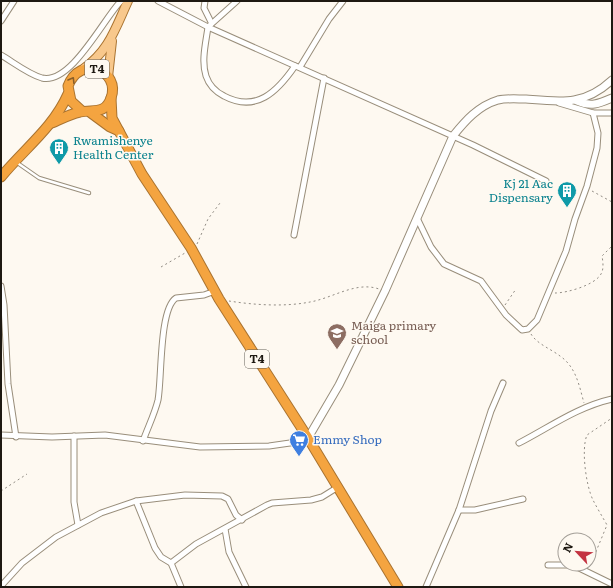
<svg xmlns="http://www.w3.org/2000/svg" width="613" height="588" viewBox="0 0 613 588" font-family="Literata,serif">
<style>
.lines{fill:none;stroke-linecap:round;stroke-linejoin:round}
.lane-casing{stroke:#998e7b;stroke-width:4.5}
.street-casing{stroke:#998e7b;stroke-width:7}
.secondary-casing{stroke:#998e7b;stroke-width:9}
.primary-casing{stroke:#a97330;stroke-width:10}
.highway-casing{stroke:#a97330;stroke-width:11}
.path{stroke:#918c84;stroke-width:1;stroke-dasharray:2 3;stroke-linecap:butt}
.lane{stroke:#fff;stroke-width:2.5}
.street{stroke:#fff;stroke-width:5}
.secondary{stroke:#fff;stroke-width:7}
.primary{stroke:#f8c88c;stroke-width:8}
.highway{stroke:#f4a440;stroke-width:9}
.oneway{stroke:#895e29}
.labels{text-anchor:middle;stroke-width:3;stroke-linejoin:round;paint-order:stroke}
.shield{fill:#fef9f1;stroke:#615c55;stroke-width:1}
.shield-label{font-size:11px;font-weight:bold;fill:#1e1912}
.culture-label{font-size:12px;fill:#0d838f;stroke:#fef9f1;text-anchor:start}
.education-label{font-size:12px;fill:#785e54;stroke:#fef9f1;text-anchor:start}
.shop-label{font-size:12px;fill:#366cbe;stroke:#fef9f1;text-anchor:start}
</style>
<rect width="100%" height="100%" fill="#fef9f1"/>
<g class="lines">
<defs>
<polyline id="lane" points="16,162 39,178 89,193"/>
<g id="street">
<polyline points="158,1 208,27 473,145 546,181"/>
<polyline points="205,1 204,8 211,22"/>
<path d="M237,1L208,27C206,42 201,61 206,76C209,85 216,92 224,96C256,113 277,92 295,66"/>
<polyline points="1,21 14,1"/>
<path d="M1,55C13,62 28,74 42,78C71,85 104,18 121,1"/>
<polyline points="300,67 329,19 343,1"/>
<polyline points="559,103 593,113 612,113"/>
<polyline points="417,218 431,247 444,264 481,281 506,315 522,330 528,329 537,320 566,251 575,219 587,186 597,148 598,133 593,113"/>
<polyline points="294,235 324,78"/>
<polyline points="1,286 4,305 8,384 16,437"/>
<polyline points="1,435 52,437 105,435 200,447 269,446 304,441 308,438"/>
<polyline points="74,436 74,502 78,525"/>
<path d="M143,441C148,427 155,413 158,400C162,378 159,309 176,298L204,295L215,291"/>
<path d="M519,443C550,427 577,407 612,399"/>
<polyline points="136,501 155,548 161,557 171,563 181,587"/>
<polyline points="459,510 475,510 523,499"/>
<polyline points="225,529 229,552 246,587"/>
<polyline points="171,563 196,544 267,505 272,503 311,500 322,497 338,487"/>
<polyline points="548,565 573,565 612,584"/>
<polyline points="1,586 22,563 56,537 101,513 136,501 185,495 222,496 228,499 236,515 242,520"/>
<polyline points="426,587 459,510 491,411 503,383"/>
</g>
<g id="secondary">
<path d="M577,101C591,107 598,104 612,98"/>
<path d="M308,438L339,385L385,291L453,136C465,121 478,106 498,100C507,98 517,99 526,99C561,102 584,106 612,80"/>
</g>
<g id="primary">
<path d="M83,69C109,51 115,29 128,1"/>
<polyline points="108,77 112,41"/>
</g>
<g id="highway">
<polyline points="111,98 112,118 142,174 191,248 219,299 308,438 398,587"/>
<polyline points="91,113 110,127 119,131"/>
<path d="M52,123C61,119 70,114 80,112C93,109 105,115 111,98C121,70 80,54 68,86L71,101L82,111"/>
<path d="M1,177C24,149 53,128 68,94"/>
</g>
</defs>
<use href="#lane" class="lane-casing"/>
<use href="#street" class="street-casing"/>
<use href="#secondary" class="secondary-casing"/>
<use href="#primary" class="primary-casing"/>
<use href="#highway" class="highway-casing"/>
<g class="path">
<polyline points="592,191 612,202"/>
<polyline points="197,244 208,219 220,203"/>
<polyline points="161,267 185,253"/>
<path d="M555,293C567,293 595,285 601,274C604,269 603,262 602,256L612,246"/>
<path d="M229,301C254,305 285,307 310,302C333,298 356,281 379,289"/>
<polyline points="505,305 516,289"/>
<path d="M531,334C537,344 551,349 560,356C576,367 579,385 584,403"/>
<polyline points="1,491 27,474"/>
<path d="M590,566L607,525C602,516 597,508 593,500C586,486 581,449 587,435L612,418"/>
</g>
<use href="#lane" class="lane"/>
<use href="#street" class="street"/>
<use href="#secondary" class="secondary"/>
<use href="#primary" class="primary"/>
<use href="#highway" class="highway"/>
</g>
<defs><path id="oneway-chevron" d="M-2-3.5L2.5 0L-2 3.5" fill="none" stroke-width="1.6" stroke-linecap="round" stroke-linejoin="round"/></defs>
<use class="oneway" href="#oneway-chevron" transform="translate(72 80) rotate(-59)"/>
<defs>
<symbol id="building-pin" viewBox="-11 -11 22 30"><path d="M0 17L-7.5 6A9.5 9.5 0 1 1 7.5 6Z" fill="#0f9aa8" stroke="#fef9f1"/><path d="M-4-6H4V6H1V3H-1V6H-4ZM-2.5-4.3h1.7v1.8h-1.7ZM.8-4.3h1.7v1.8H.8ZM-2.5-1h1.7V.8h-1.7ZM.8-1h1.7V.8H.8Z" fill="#fff"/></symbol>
<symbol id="school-pin" viewBox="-11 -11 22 30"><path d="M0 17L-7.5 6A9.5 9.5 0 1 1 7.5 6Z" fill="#8d6e63" stroke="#fef9f1"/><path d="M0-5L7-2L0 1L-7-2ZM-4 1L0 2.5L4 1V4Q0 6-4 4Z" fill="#fff"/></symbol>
<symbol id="supermarket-pin" viewBox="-11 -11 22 30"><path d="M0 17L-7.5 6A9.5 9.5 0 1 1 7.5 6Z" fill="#3f7fe0" stroke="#fef9f1"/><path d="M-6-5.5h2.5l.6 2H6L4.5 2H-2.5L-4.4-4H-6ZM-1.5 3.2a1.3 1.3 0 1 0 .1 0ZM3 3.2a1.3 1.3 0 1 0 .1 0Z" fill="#fff"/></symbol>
</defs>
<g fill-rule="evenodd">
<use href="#building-pin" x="48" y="137" width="22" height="30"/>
<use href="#building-pin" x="556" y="180" width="22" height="30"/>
<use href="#school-pin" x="326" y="322" width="22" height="30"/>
<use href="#supermarket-pin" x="288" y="429" width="22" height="30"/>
</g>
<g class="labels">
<g class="shield">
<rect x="85" y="60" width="24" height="18" rx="3"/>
<rect x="245" y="350" width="24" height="18" rx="3"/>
</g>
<g class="shield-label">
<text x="97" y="73">T4</text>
<text x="257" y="363">T4</text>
</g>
<g class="culture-label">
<text x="73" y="145">Rwamishenye<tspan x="73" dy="14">Health Center</tspan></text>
<text x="553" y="188" text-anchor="end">Kj 21 Aac<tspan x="553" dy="14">Dispensary</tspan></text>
</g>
<g class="education-label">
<text x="351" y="330">Maiga primary<tspan x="351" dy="14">school</tspan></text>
</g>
<g class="shop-label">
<text x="313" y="444">Emmy Shop</text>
</g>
</g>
<rect width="613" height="588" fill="none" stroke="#1e1912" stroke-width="4"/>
<g transform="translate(577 552) rotate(296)"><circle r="19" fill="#fef9f1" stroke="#a49f98"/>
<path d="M0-3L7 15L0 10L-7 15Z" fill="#c43442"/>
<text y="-6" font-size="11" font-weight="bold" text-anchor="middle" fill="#1e1912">N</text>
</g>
</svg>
